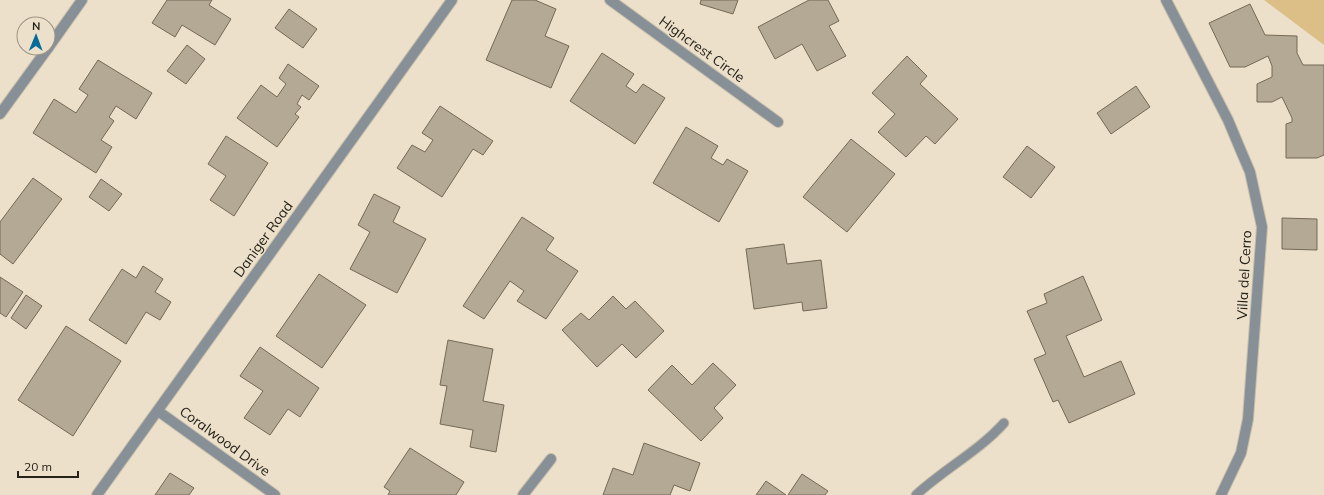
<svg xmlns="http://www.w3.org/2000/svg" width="1324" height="495" viewBox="0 0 1324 495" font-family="Mulish,sans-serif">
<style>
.green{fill:#dbbf87}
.building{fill:#b4a994;stroke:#736956}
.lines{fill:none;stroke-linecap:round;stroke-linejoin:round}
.service-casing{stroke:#c8beaa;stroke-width:11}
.minor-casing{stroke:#c8beaa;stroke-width:12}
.service{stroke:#879097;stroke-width:9}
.minor{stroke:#879097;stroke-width:10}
.labels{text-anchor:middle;stroke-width:3;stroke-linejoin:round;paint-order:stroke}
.street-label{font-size:14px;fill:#26221a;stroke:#ece0ca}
</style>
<rect width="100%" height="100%" fill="#ece0ca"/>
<polygon class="green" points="1264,0 1324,0 1324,45"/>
<g class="building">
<polygon points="167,0 212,0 209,5 231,19 215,45 182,25 175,37 152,23"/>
<polygon points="512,0 535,0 556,9 545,36 569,46 551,88 486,60"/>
<polygon points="701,0 738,0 733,14 700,4"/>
<polygon points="809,0 828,0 839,21 829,26 846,56 817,71 802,44 775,59 758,27"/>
<polygon points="1250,4 1265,35 1297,36 1297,53 1303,65 1324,65 1324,155 1317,158 1286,158 1286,124 1292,122 1292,118 1282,97 1272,102 1257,102 1257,84 1272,77 1272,66 1268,56 1245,67 1230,67 1209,23"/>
<polygon points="289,9 317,29 303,48 275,28"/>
<polygon points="187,45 205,59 186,84 167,71"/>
<polygon points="602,53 634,74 626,86 636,93 643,84 665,98 635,144 570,101"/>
<polygon points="907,56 927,76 920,84 958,119 935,144 926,136 906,157 878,132 895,114 872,93"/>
<polygon points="98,60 152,93 136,119 116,106 109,117 114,121 101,140 112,147 96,173 33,133 54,99 76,113 88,95 79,89"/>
<polygon points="288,64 319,86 309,100 302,95 297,104 301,107 295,114 299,117 277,147 237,118 261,85 277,97 286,84 279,78"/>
<polygon points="1136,86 1150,107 1111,134 1097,113"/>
<polygon points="440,106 493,141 483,155 473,149 442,197 397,168 412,145 425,152 433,140 422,133"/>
<polygon points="686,127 718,146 711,158 723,165 727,159 748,171 719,222 653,183"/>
<polygon points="226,136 268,163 234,216 210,200 226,176 208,164"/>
<polygon points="851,139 895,174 847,232 803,197"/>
<polygon points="1027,146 1055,167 1031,198 1003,177"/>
<polygon points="33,178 62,199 13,264 0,254 0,222"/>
<polygon points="101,179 122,194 109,211 89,197"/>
<polygon points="374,194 400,207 393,222 426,239 397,293 350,269 370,232 358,225"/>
<polygon points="522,217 554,238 546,250 578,271 546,319 517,301 524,291 510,281 484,319 463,306"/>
<polygon points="1282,218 1317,219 1317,250 1282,249"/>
<polygon points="784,244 787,264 821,260 827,308 803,311 802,302 754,309 746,249"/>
<polygon points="143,266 163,279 155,292 171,302 160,320 146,312 126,344 89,320 122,269 136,278"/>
<polygon points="319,274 366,305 322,368 276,336"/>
<polygon points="1083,276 1102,320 1066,336 1084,377 1121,361 1135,394 1069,423 1058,400 1053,402 1034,359 1046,354 1027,311 1047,303 1044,294"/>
<polygon points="0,277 23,292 6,317 0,313"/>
<polygon points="26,295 42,306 26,329 11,318"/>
<polygon points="613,296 626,309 635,301 664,331 636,358 622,344 597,367 562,330 581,313 589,320"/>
<polygon points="66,326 121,361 73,436 18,400"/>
<polygon points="448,340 493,349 483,401 504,405 496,452 470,447 473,430 440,424 447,386 440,385"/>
<polygon points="260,347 319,388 300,417 288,409 270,435 244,418 263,391 240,376"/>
<polygon points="713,363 736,385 714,408 723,418 701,441 648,390 672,365 692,385"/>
<polygon points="644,443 700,463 690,491 674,485 670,495 603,495 613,468 633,475"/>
<polygon points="410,448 464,482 456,495 388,495 390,491 384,487"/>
<polygon points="170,473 194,488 189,495 155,495"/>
<polygon points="802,474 828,491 825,495 788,495"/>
<polygon points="766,481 786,495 756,495"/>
</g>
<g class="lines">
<defs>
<path id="service" d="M916,495C944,469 979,451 1004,423"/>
<g id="minor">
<polyline points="610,0 778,122"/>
<polyline points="1166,0 1228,120 1241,151 1250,172 1262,227 1248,419 1241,453 1221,495"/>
<polyline points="48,48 82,0"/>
<polyline points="0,114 48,48"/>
<polyline points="158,411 275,495"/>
<polyline points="97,495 452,0"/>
<polyline points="523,495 551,459"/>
</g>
</defs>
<use href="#service" class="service-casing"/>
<use href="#minor" class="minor-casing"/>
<use href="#service" class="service"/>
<use href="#minor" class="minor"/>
</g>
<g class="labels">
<g class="street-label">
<text transform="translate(702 49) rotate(36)" y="5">Highcrest Circle</text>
<text transform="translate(263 239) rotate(-54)" y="5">Daniger Road</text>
<text transform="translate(1244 275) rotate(-87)" y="5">Villa del Cerro</text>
<text transform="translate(225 441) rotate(36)" y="5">Coralwood Drive</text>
</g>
</g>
<g transform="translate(36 36) rotate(1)"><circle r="19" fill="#ece0ca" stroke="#9d9484"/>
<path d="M0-3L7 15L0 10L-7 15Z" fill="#056c9a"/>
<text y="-6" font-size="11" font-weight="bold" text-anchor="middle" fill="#26221a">N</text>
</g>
<path d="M18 471v6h60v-6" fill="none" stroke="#26221a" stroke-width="2"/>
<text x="24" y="471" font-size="12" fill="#26221a" stroke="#ece0ca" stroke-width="3" paint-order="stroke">20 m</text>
</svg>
